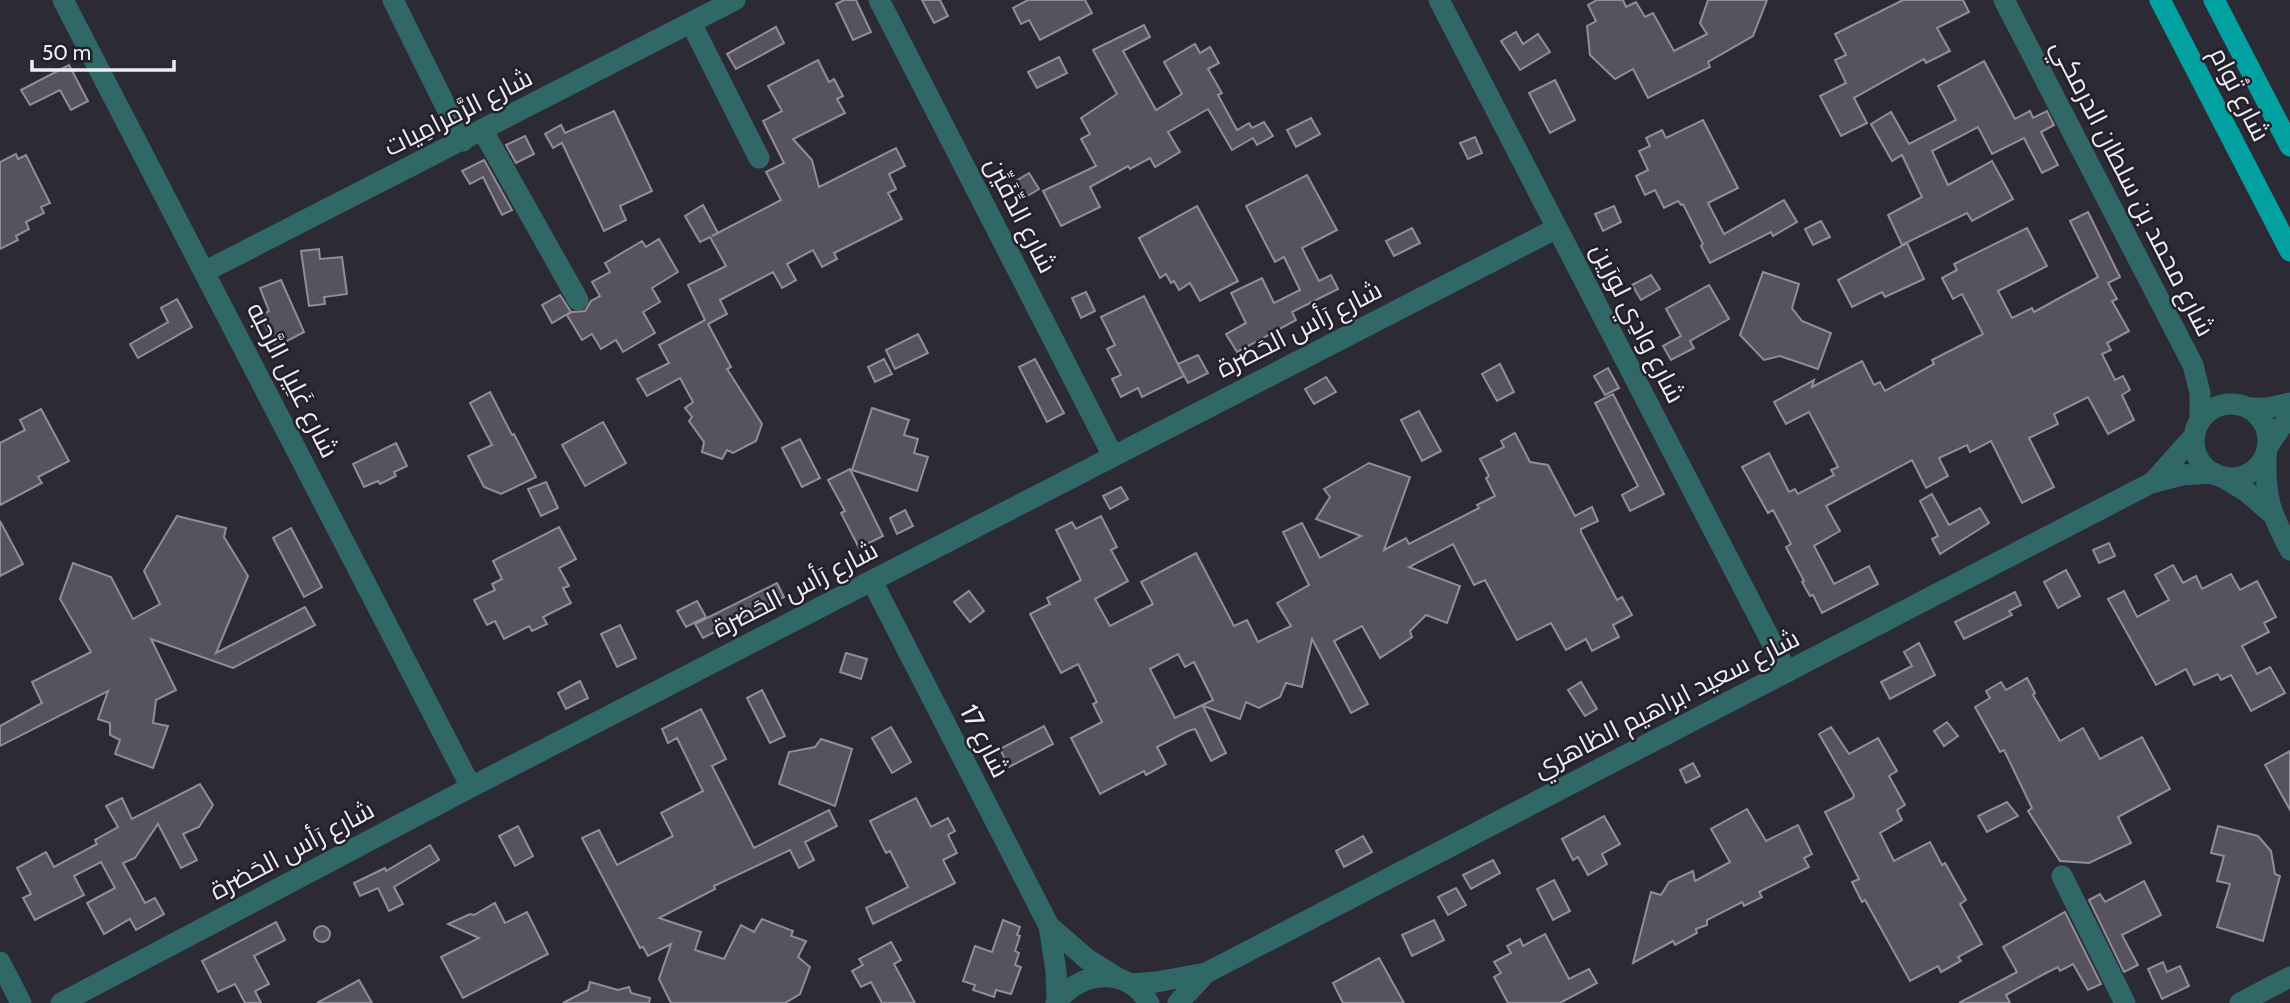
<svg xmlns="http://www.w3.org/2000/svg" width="2290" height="1003" viewBox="0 0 2290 1003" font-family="Cabin,Cairo,sans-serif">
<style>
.building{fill:#57535e;stroke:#918d99;stroke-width:2;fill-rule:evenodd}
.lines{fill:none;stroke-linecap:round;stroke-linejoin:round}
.street{stroke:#306767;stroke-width:21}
.primary{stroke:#01a1a2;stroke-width:21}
.labels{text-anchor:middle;stroke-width:5;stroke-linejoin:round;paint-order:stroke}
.street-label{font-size:26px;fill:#eeedf4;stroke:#22202b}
</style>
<rect width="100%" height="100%" fill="#2c2a35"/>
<g class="building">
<polygon points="844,0 856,0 871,32 853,40 836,4"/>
<polygon points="922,0 940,0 948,16 934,23"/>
<polygon points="1028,0 1085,0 1092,13 1040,40 1029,20 1021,24 1013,8"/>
<polygon points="1597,0 1623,0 1626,7 1636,2 1645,17 1653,13 1674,51 1707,34 1700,23 1708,0 1767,0 1753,36 1708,62 1710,67 1648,98 1633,69 1615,79 1590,55 1587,26 1596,21 1588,5"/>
<polygon points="1903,0 1963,0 1969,12 1937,28 1950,51 1926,63 1924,59 1854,98 1867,123 1841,136 1820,96 1846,83 1835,60 1846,55 1835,34"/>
<polygon points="1144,25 1150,37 1123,51 1156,110 1182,94 1164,62 1195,44 1200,53 1210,47 1219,63 1208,69 1222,93 1218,95 1237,130 1249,123 1252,128 1264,122 1273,136 1257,145 1253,138 1232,150 1208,109 1168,132 1180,152 1155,167 1150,158 1130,169 1128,166 1090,187 1100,207 1061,226 1043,191 1096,166 1081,139 1090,134 1081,118 1117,94 1093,50"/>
<polygon points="776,27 784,43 736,69 727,54"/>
<polygon points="1516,32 1523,44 1538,34 1550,52 1520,70 1501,41"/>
<polygon points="1059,57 1067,73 1037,88 1028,72"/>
<polygon points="818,60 829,82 834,79 843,96 837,99 845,113 793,139 812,160 819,187 896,148 905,166 889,174 896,189 888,193 902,219 834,253 837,259 822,267 813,250 787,264 796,280 782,288 773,272 720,300 727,314 708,324 731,367 727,369 762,424 756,441 733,453 727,450 722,459 702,452 704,442 689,421 692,417 685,408 693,402 680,378 647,396 637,379 669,363 659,345 705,320 688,285 726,266 710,237 700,242 685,216 703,205 718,233 712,236 781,200 766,172 784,163 763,121 782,111 768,86"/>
<polygon points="1984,61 2015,119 2030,111 2033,118 2047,111 2054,125 2041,132 2058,165 2042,173 2024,138 1992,154 1978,127 1932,151 1948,185 1992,161 2013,199 1972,221 1967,213 1902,245 1888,215 1922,197 1902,155 1892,161 1871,124 1891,112 1909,144 1956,120 1938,86"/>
<polygon points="69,65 88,101 71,110 60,90 30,105 21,90"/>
<polygon points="1555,80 1575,120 1550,133 1529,93"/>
<polygon points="614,111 652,191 620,206 626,220 604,231 562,143 553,148 545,134 561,125 565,133"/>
<polygon points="1311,118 1320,134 1296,147 1287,130"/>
<polygon points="1703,120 1738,188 1708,203 1724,234 1784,200 1797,222 1773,236 1771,232 1710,263 1701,246 1703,244 1683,204 1681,205 1678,201 1664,208 1655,190 1645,195 1636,176 1648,170 1639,151 1650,146 1646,138 1662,130 1666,138"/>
<polygon points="525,136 534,154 516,163 506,145"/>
<polygon points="1475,137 1482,153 1468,159 1460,143"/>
<polygon points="16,154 18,159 26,155 50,203 41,207 44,213 26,222 29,229 16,236 18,240 0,249 0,162"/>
<polygon points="484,160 512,210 502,215 483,177 470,184 462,171"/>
<polygon points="1029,173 1039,189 1026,197 1016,181"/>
<polygon points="1307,175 1337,230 1302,248 1319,281 1331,275 1338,289 1292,312 1296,320 1237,352 1226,334 1246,323 1231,293 1262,278 1274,303 1300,290 1284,257 1275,262 1246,206"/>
<polygon points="1197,206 1238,281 1200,301 1190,283 1179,290 1174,281 1171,283 1166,274 1160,278 1139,238"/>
<polygon points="1614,206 1621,222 1603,231 1595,214"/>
<polygon points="2088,212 2120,277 2108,283 2117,299 2112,301 2129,331 2107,343 2111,350 2102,354 2115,380 2123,376 2130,390 2122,395 2134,420 2108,434 2088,397 2054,414 2058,424 2029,438 2054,487 2022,503 1991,441 1970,452 1967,445 1939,458 1948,476 1926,488 1912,460 1826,506 1840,531 1814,546 1834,584 1869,566 1878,584 1822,613 1813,595 1810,596 1802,582 1804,581 1786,547 1791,544 1773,510 1768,513 1742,467 1769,453 1789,492 1795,489 1798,494 1834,475 1831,470 1838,467 1809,412 1786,424 1774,402 1814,380 1812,387 1862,361 1874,385 1880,382 1885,391 1934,364 1932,360 1983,334 1962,294 1953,299 1942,278 1957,270 1954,264 2027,228 2047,266 1998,291 2012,318 2032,308 2034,312 2098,277 2070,221"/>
<polygon points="1821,221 1830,237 1813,245 1805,229"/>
<polygon points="1412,228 1420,243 1394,256 1386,241"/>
<polygon points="659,239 678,272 652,288 660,302 643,312 655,333 623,352 616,340 601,349 592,334 582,340 567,315 572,312 585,311 591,301 600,296 592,282 610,272 605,263 642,241 646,247"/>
<polygon points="1907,243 1924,279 1885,297 1882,292 1852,307 1838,280"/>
<polygon points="319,249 320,259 342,257 347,294 324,297 325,304 309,306 301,251"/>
<polygon points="1763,272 1799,284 1792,308 1802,321 1831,333 1818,369 1780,356 1764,360 1740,335"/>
<polygon points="1651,275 1660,289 1641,300 1632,285"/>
<polygon points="281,280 304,332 276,347 260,316 269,311 260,288"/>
<polygon points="1709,285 1729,319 1690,341 1694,348 1671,360 1663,346 1681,336 1666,309"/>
<polygon points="1086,292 1095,311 1081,318 1072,298"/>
<polygon points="560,295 571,312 552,323 542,305"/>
<polygon points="1144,296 1184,376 1142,397 1138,388 1121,397 1112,379 1121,375 1107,349 1115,345 1101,317"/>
<polygon points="177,299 192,327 138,358 130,344 168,322 161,308"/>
<polygon points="918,334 928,353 895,369 886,350"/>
<polygon points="1198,355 1208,373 1188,383 1178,364"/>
<polygon points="884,359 892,374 875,382 868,367"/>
<polygon points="1035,359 1064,413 1047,422 1019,367"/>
<polygon points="1500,364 1514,392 1497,401 1482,374"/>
<polygon points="1608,368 1619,388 1605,395 1594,376"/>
<polygon points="1326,377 1336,392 1314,404 1305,389"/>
<polygon points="490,392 512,435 514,434 536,477 501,494 484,487 468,456 492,445 470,403"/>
<polygon points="1613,394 1664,494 1630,511 1622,495 1638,486 1595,403"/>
<polygon points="872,408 909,420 904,435 918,439 914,453 928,457 917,491 852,470"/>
<polygon points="41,409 69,461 38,477 42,483 0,505 0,443 25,430 20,420"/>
<polygon points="1419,411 1441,451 1422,461 1401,420"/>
<polygon points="603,422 626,463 585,486 562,445"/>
<path d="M1515,433L1530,462L1548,465L1575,516L1592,507L1598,521L1581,529V532L1617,600L1622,597L1632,615L1613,625L1619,637L1592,651L1586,639L1566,650L1551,623L1517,640L1485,580L1474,585L1453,544L1409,567L1460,586L1447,623L1426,615L1410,631L1412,637L1380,658L1362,626L1334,641L1368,704L1351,713L1312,639L1302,687L1286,683L1280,697L1259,708L1246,702L1240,719L1203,706L1226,753L1211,761L1195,729L1188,731L1157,747L1166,764L1146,775L1144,771L1100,794L1071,738L1102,722L1093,704L1097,702L1078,664L1061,673L1030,614L1050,604L1047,598L1081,580L1056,530L1072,522L1076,529L1101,516L1117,547L1111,550L1128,581L1095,599L1110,626L1153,604L1141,582L1196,553L1234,626L1247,620L1258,642L1291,626L1277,603L1309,585L1283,532L1302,523L1320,558L1361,536L1316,519L1330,497L1324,489L1369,463L1410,477L1384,550L1406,538L1409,544L1479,508L1477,505L1495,496L1486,478L1489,476L1480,459L1504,447L1501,441ZM1178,654L1185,667L1194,662L1213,700L1175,718L1150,669Z"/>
<polygon points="800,439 820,478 802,487 782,448"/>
<polygon points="396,443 407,466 394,472 396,476 380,484 378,481 364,487 353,464"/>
<polygon points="850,469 883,536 859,548 841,513 845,511 828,480"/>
<polygon points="546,482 558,508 541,516 528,489"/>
<polygon points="1121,487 1128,499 1110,509 1103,496"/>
<polygon points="1932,494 1949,525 1980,508 1989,523 1940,554 1932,539 1938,536 1920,501"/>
<polygon points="905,510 913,526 897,534 890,518"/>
<polygon points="177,516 226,528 224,537 248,576 216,653 305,607 315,625 233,668 151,639 176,690 156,700 153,723 168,726 153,768 115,754 120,740 110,735 110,723 98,719 108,691 0,746 0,726 42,703 32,682 91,652 60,599 73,563 111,577 133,619 160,604 144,571"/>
<polygon points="0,521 23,564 0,576"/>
<polygon points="559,527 576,559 559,568 569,586 563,588 571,603 543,617 547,624 532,631 529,626 504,639 495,621 487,625 474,600 495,590 492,584 502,579 493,561"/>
<polygon points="291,528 322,587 304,597 273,538"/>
<polygon points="2109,543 2115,556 2099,563 2093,550"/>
<polygon points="2173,565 2183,583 2196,576 2202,589 2231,574 2240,590 2257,581 2276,617 2264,623 2269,632 2242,646 2257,674 2270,667 2285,693 2251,711 2231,675 2221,680 2218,674 2194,685 2186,669 2156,685 2108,599 2124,591 2137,617 2169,600 2155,575"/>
<polygon points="2066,570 2080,596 2058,608 2044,582"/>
<polygon points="777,583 784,597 703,638 695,624"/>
<polygon points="969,591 984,611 970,622 954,602"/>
<polygon points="2015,592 2021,605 2009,611 2012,615 1964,639 1955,622"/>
<polygon points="697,601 706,617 686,627 677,611"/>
<polygon points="620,625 636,658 617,667 601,634"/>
<polygon points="1919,643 1935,675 1890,699 1881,682 1912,666 1904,652"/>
<polygon points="846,653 867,659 861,679 840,672"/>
<polygon points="2027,678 2035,693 2033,695 2060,741 2083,728 2100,759 2142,737 2170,789 2118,817 2131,843 2089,863 2060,861 2028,811 2032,808 2004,750 2000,752 1975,707 1990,698 1986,691 2001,682 2006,690"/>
<polygon points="580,681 588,698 566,709 558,693"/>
<polygon points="1581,682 1597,709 1585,716 1568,690"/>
<polygon points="762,690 785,736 770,743 747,698"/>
<polygon points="701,709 726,759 712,766 754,848 829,810 837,826 805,842 814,860 799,868 790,850 714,886 715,889 659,918 701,932 695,950 724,959 741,925 754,932 762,919 793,931 791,936 806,941 798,957 810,967 800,994 785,1003 671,1003 659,979 671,944 648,956 643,947 640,948 582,838 599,830 617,865 673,836 661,813 703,791 677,738 668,743 662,729"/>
<polygon points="1947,722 1958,736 1944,746 1934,731"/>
<polygon points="1044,726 1053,744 1009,767 1000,749"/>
<polygon points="891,727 911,762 892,773 872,738"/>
<polygon points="1831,727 1849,754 1878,738 1897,771 1889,776 1905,805 1897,810 1902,820 1880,833 1894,861 1930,842 1942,865 1945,863 1966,900 1960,904 1982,944 1958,957 1961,961 1941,972 1938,966 1910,981 1865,900 1862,902 1852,882 1859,879 1825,812 1853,798 1854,795 1819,734"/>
<polygon points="821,739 852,749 835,806 779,784 789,752 815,747"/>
<polygon points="2290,751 2290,810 2265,765"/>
<polygon points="1693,763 1700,776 1686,783 1680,770"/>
<polygon points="200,784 213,805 199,827 183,834 197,860 181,868 158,824 135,858 123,863 145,903 155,898 164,914 136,930 130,919 104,934 87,903 115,888 101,862 74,876 84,895 35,920 23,898 31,894 17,868 46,852 54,867 97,844 95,840 118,827 106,806 122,798 132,819"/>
<polygon points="916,798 931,827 948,818 955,831 948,835 957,853 943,860 955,883 873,924 866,908 908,887 890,851 886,853 870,821"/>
<polygon points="2007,802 2018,816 1987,832 1978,816"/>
<polygon points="1747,809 1766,841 1798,825 1812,854 1804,858 1809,867 1759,892 1762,897 1744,906 1742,902 1707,920 1707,925 1696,929 1697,933 1675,945 1673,941 1633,963 1651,892 1661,895 1669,882 1693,871 1695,881 1730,862 1711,829"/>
<polygon points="1604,816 1620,844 1602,854 1607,864 1588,875 1578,857 1573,860 1562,839"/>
<polygon points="518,826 533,856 515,866 499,836"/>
<polygon points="2218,826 2258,836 2271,851 2275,874 2280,876 2263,941 2217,927 2230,884 2217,881 2224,856 2211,853"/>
<polygon points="1363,836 1372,852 1344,867 1336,851"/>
<polygon points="430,845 439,860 394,887 403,904 389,911 378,888 360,896 354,883 385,868 386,871"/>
<polygon points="1493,860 1500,873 1471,889 1463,875"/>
<polygon points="1554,880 1570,911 1553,920 1537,889"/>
<polygon points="2144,881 2161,915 2122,935 2138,965 2124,972 2089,900 2100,894 2105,902"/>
<polygon points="1456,888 1466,905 1448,915 1438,897"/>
<polygon points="495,903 505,923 527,912 548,954 463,998 441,957 479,938 448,924 470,914 474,915"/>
<polygon points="2065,912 2101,984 2088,990 2073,964 2060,971 2058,967 2046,973 2006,995 2010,1003 1959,1003 2017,972 2003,947"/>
<polygon points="1003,920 1020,927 1017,935 1020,936 1015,951 1019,953 1015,965 1021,967 1011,994 996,990 994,997 973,990 975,985 963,981 975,946 992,952"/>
<polygon points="1434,920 1444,940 1412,956 1402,935"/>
<polygon points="276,922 285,940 254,956 269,984 255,991 261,1003 245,1003 235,984 218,992 202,961"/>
<circle cx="322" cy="934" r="8"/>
<polygon points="1545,934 1569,979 1589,969 1597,983 1560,1003 1508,1003 1494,977 1501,973 1494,962 1511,953 1507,946 1520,939 1523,946"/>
<polygon points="891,942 901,960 894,964 915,1003 882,1003 871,982 861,987 852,971 863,965 859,959"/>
<polygon points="1379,958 1404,1003 1343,1003 1333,983"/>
<polygon points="2163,962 2167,972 2180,966 2189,986 2162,999 2148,969"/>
<polygon points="359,980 372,1003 317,1003"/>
<polygon points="590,982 618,990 629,987 631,993 650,998 649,1003 563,1003 588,990"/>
</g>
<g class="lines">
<g class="street">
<polyline points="63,0 471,787"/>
<polyline points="393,0 463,141"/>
<polyline points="879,0 1113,456"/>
<polyline points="1439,0 1787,672"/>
<polyline points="2004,0 2193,365 2200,393 2200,421"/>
<polyline points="691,23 759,158"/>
<polyline points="483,131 578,300"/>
<polyline points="206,271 735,0"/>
<circle cx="2231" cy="441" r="37"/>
<polyline points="2248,408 2268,408 2290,403"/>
<polyline points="2268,446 2281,427 2290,420"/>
<path d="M2266,455C2265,499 2270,511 2290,550"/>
<polyline points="2221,476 2247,492 2270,512"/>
<polyline points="2153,482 2195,435"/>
<polyline points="872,581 1049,926 1056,971 1057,1002"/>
<polyline points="2062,876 2125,1003"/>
<polyline points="1049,926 1087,959 1116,977"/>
<polyline points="0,962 21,1003"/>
<polyline points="1132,984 1156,982 1206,973 2151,483 2182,475 2214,473"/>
<polyline points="61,1003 471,787 1557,228"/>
<path d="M1056,1003C1080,970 1127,966 1149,1003"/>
<polyline points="1178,1003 1206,973"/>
<polyline points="2240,1003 2290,977"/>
</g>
<g class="primary">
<polyline points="2160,0 2290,251"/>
<polyline points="2214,0 2290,146"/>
</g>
</g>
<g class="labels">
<g class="street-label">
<text transform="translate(2240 94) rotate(63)" y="9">شارع تُوام</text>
<text transform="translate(458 112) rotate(-27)" y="9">شارع الرَّمرامِيات</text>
<text transform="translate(2133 188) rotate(63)" y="9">شارع محمد بن سلطان الدرمكي</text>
<text transform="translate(1021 215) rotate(63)" y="9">شارع الدِّفَيِّن</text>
<text transform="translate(1638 323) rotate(63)" y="9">شارع وادِي لورَين</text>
<text transform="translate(1299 329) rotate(-27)" y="9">شارع رَأس الحَضرة</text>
<text transform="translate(293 380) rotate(63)" y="9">شارع غَلِيل الرَّحبه</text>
<text transform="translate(795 589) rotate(-27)" y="9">شارع رَأس الحَضرة</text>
<text transform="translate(1666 703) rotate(-27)" y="9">شارع سعيد ابراهيم الظاهري</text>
<text transform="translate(985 741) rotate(63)" y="9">شارع 17</text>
<text transform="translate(292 850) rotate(-28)" y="9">شارع رَأس الحَضرة</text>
</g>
</g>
<path d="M32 60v10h142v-10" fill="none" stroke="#eeedf4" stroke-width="3.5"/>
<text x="42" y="60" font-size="21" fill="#eeedf4" stroke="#22202b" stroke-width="5" paint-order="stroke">50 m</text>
</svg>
